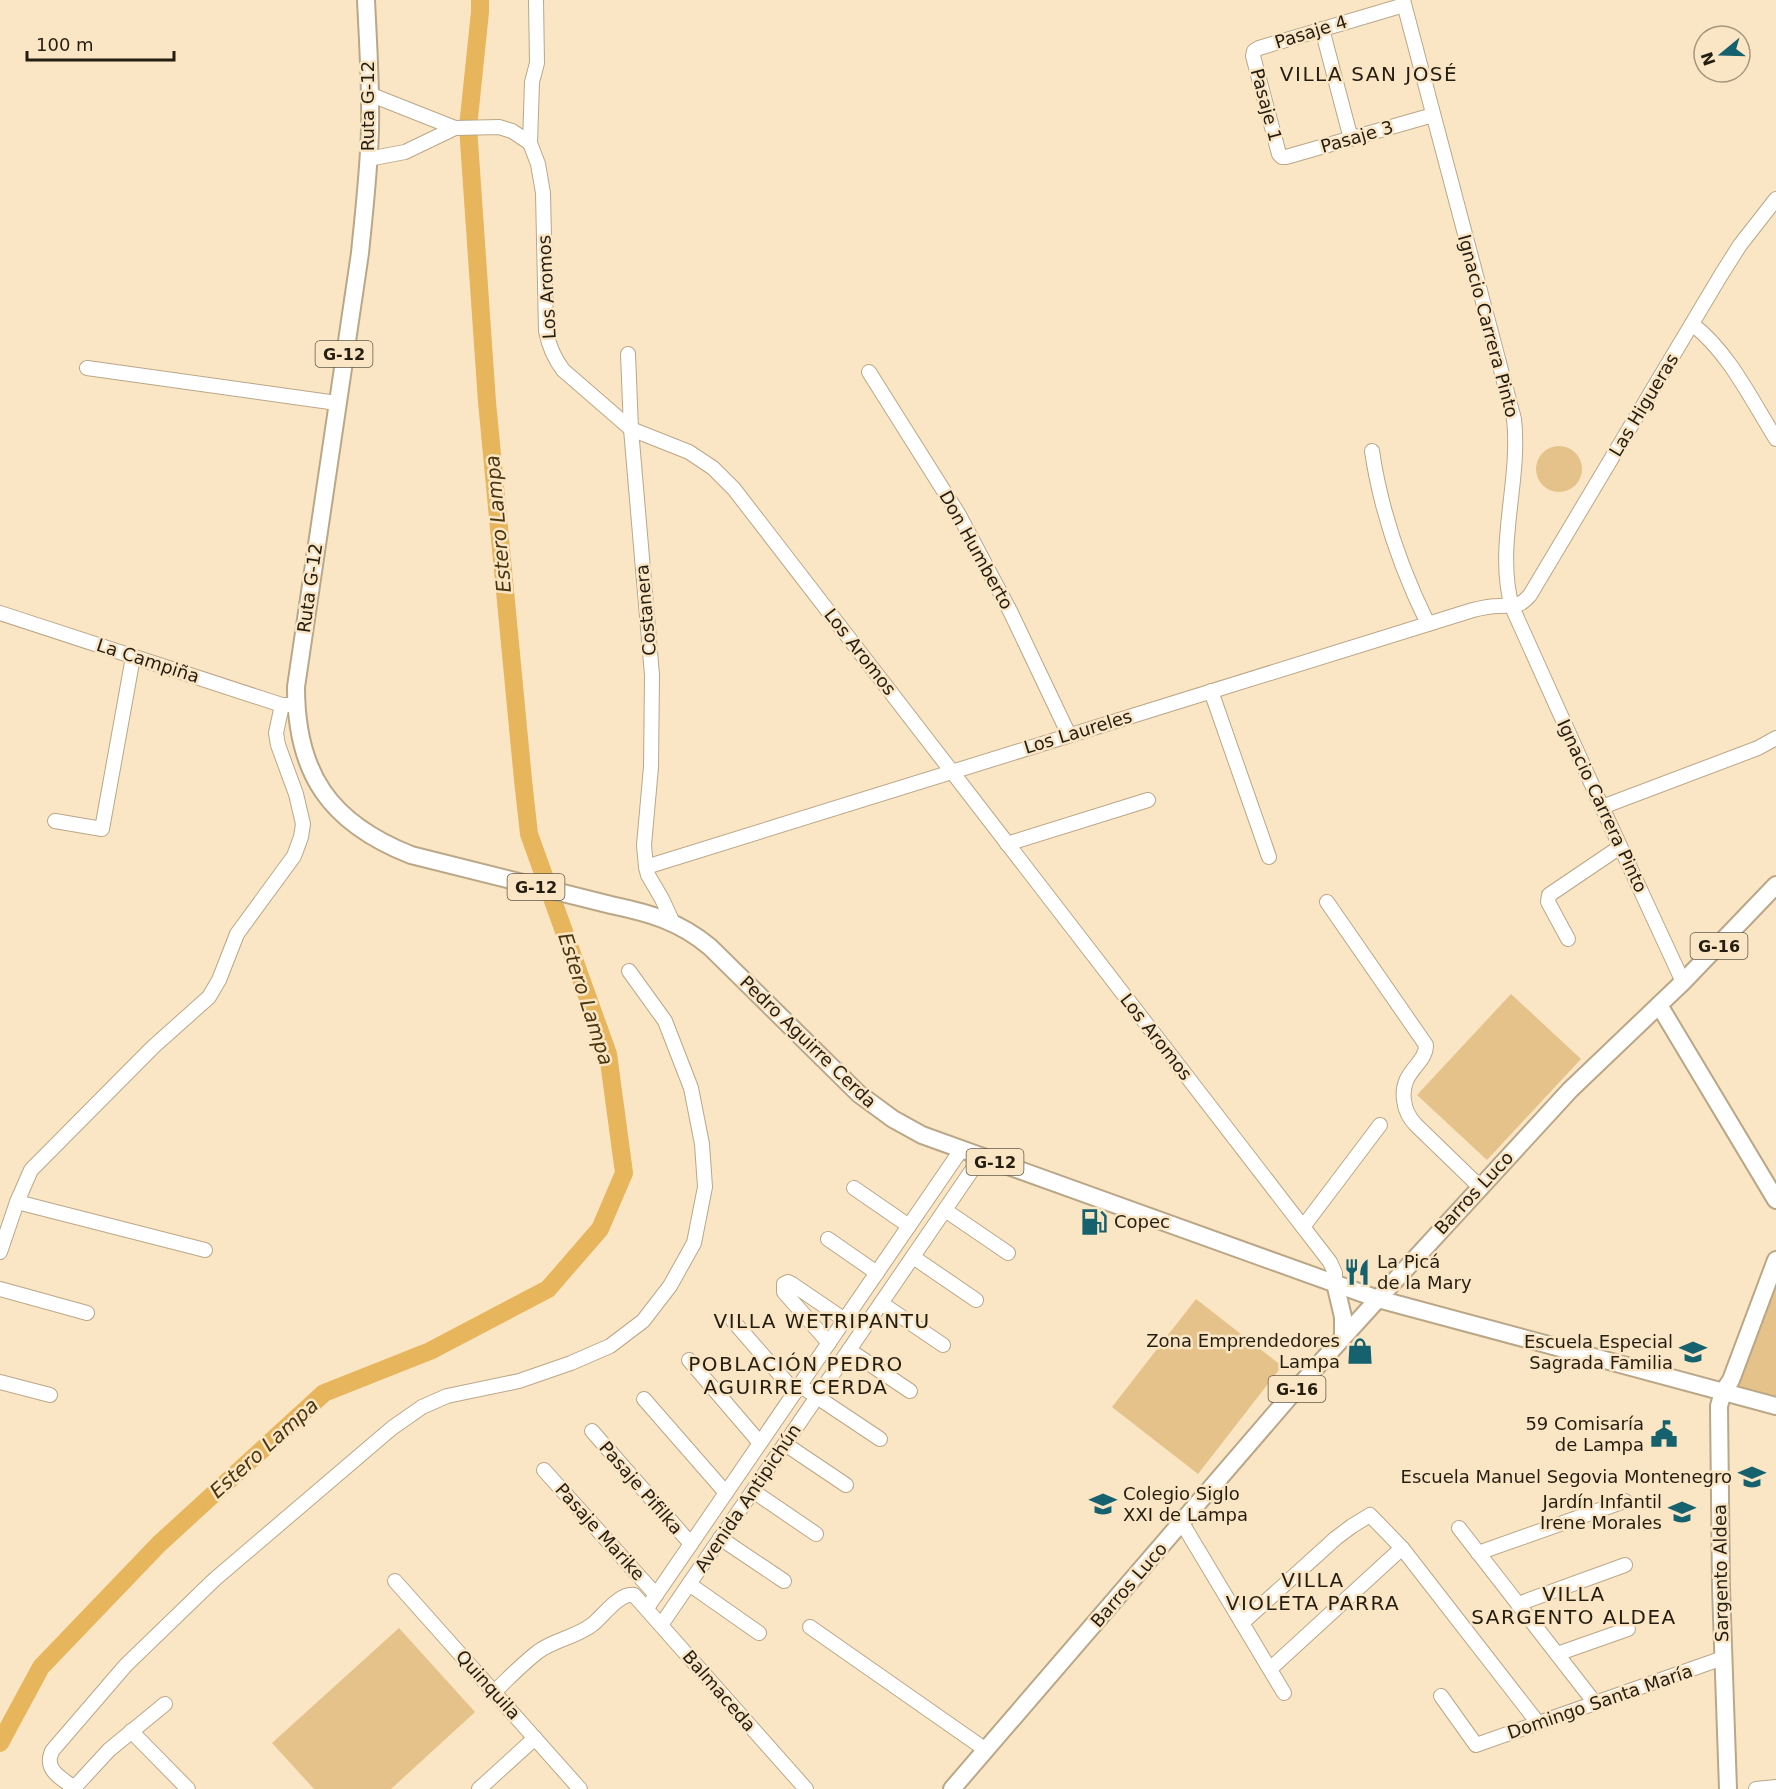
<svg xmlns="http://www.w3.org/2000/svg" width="1776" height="1789" viewBox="0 0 1776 1789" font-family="'DejaVu Sans',sans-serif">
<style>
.green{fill:#e4c289}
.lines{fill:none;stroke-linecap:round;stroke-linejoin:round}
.river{stroke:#e7b55b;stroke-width:18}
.minor-casing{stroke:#baa788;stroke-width:16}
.major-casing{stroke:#baa788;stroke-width:20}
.minor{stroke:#fff;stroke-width:14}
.major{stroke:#fff;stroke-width:16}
.labels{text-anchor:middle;stroke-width:5;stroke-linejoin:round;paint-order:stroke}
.shield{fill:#fae6c5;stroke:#645947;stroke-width:1.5}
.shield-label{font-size:16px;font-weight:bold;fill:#241d11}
.street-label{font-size:18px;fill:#241d11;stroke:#fae6c5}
.poi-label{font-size:18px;fill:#241d11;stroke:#fae6c5;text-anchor:end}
.neighbourhood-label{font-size:20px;letter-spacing:1.5px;fill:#241d11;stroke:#fae6c5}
.water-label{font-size:20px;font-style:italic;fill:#4a350e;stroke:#fae6c5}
</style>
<rect width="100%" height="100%" fill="#fae6c5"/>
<g class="green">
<circle cx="1559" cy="469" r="23"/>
<polygon points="1511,994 1581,1059 1487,1160 1417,1095"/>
<polygon points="1776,1273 1776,1399 1740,1390 1737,1386 1738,1375"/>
<polygon points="1196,1299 1282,1366 1198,1474 1112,1407"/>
<polygon points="399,1628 475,1712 391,1789 314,1789 272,1743"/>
</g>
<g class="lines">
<polyline class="river" points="0,1743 41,1667 159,1544 324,1393 430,1351 548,1289 600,1229 624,1173 608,1054 529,834 523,780 487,402 468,127 480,12 480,0"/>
<defs>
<g id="minor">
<path d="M536,0L537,63L532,82L530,143L538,164L543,193L546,331C549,347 554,358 563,370L631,429L689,452L713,468L734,489L1330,1262L1335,1273V1283"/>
<path d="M1403,0L1514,419C1521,482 1495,546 1512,607L1602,807L1683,982"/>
<polyline points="1404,5 1259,48 1254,51 1253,56 1279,154 1282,157 1286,157 1433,115"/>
<polyline points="1322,29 1351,139"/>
<polyline points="369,94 455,128"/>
<polyline points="368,159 405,152 455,128 499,127 512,131 530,143"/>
<path d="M1692,324C1729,352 1752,401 1776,439"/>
<polyline points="628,354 631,429 652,675 651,767 644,845 646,867 648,875 662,899 673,923"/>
<polyline points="87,368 337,403"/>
<polyline points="869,372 959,515 1011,613 1069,735"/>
<path d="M1372,451C1381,512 1401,569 1428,624"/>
<polyline points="0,613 282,705 291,705"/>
<polyline points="1211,691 1269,857"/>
<polyline points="1602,807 1758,748 1776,738"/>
<polyline points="55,821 102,829 133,657"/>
<polyline points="1007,844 1148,800"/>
<path d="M646,867L1473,610C1481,608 1490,606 1498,606C1514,605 1519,608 1530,595L1721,275L1740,245L1776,199"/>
<path d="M1327,902L1426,1045C1426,1065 1400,1071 1404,1100C1405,1110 1409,1118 1416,1125L1480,1187"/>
<polyline points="1568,939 1548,902 1549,895 1620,847"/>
<polyline points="854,1188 909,1226"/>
<polyline points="17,1202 205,1250"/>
<polyline points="945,1210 1008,1253"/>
<polyline points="1303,1227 1380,1125"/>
<polyline points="828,1239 877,1273"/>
<polyline points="0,1252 17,1202 31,1170 153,1047 209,997 219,980 237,934 294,856 301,837 303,824 296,794 278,745 276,733 282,705"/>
<polyline points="913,1257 976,1300"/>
<polyline points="0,1289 87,1313"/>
<polyline points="881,1303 943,1345"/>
<polyline points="733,1321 795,1392"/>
<polyline points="829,1343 784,1292 784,1284 788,1282 792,1284 845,1320"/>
<polyline points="849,1350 910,1391"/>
<polyline points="689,1360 760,1443"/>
<polyline points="0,1382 50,1395"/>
<polyline points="798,1388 807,1390 817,1397 880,1439"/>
<polyline points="644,1399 726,1493"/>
<polyline points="592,1431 691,1544"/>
<polyline points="785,1444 846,1485"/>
<polyline points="544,1470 656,1595"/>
<polyline points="753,1491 816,1534"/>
<polyline points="1182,1523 1284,1693"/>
<polyline points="1459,1528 1595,1703"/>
<polyline points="720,1538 784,1581"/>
<polyline points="1478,1553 1625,1501"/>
<polyline points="395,1581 580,1789"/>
<polyline points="689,1584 759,1633"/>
<polyline points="1518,1604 1625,1565"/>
<polyline points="647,1608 961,1150"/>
<polyline points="1242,1623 1336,1538 1352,1526 1370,1515 1402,1548 1538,1723"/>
<polyline points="661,1625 981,1157"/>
<polyline points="810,1627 986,1750"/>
<polyline points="1557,1654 1628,1629"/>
<polyline points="1270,1669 1402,1548"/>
<path d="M494,1692C509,1678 523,1663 539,1651C556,1639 577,1637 593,1624C604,1615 619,1593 634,1595L806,1789"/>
<polyline points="1441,1696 1476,1745 1723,1658"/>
<polyline points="131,1731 188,1789"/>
<polyline points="74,1788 109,1750 165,1704"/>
<path d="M75,1789C68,1782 50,1774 50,1762C49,1758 51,1755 52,1751L126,1665L215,1579L392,1428L422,1407L447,1396L519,1381L571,1363L610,1346L643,1321L670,1286L694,1243L705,1187L702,1144L691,1088L665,1021L629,971"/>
<polyline points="479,1789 535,1738"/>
<polyline points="1756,1789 1776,1787"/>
</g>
<g id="major">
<path d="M366,0C368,43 371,86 370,129C369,170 364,212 360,253L296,687C296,774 330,823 411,855L611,905C649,913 679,921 710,947L859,1094L893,1119L922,1135L1378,1299L1776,1406"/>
<polyline points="1659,1005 1776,1200"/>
<polyline points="1335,1283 1343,1317 1343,1337"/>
<polyline points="952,1789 1291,1395 1378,1299 1570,1090 1683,982 1776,885"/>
<polyline points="1728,1789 1721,1588 1719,1406 1723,1392 1731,1380 1776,1260"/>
</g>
</defs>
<use href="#minor" class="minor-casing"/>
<use href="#major" class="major-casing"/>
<use href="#minor" class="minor"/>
<use href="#major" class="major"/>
</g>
<defs>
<symbol id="fuel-bare" viewBox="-9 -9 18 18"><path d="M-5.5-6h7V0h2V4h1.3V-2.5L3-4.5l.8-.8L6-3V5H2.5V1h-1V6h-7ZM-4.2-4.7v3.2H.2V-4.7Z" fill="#15616d" stroke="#fae6c5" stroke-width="2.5" paint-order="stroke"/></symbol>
<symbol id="restaurant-bare" viewBox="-9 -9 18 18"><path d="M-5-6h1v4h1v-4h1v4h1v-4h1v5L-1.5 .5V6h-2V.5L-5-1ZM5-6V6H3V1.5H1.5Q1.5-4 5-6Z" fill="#15616d" stroke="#fae6c5" stroke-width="2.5" paint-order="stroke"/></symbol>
<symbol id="shop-bare" viewBox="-9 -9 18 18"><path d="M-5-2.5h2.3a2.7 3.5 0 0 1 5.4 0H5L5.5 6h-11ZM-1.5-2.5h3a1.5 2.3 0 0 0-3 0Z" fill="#15616d" stroke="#fae6c5" stroke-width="2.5" paint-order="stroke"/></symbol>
<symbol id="school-bare" viewBox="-9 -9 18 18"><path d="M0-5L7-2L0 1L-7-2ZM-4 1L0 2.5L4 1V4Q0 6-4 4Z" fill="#15616d" stroke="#fae6c5" stroke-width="2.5" paint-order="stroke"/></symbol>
<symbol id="civic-bare" viewBox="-9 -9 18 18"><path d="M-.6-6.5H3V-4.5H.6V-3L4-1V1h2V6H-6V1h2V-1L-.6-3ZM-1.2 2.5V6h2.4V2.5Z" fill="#15616d" stroke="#fae6c5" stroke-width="2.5" paint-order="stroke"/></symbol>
</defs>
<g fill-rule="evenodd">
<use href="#fuel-bare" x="1075" y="1203" width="38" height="38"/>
<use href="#restaurant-bare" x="1338" y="1253" width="38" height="38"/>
<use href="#shop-bare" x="1341" y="1332" width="38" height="38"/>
<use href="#school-bare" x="1674" y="1333" width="38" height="38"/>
<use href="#civic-bare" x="1645" y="1415" width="38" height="38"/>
<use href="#school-bare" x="1733" y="1458" width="38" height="38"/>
<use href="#school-bare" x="1084" y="1485" width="38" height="38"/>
<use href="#school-bare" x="1663" y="1493" width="38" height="38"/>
</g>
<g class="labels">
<g class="shield">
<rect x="315.5" y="341" width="57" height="26" rx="4.5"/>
<rect x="507.5" y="874" width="57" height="26" rx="4.5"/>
<rect x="1690.5" y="933" width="57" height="26" rx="4.5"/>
<rect x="966.5" y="1149" width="57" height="26" rx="4.5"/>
<rect x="1268.5" y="1376" width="57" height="26" rx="4.5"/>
</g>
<g class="shield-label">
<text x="344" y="360">G-12</text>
<text x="536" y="893">G-12</text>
<text x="1719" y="952">G-16</text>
<text x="995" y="1168">G-12</text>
<text x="1297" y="1395">G-16</text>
</g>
<g class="street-label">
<text transform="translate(1311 32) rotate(-17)" y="6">Pasaje 4</text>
<text transform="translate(1266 105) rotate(75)" y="6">Pasaje 1</text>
<text transform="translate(368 106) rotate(-90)" y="6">Ruta G-12</text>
<text transform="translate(1357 137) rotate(-16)" y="6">Pasaje 3</text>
<text transform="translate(547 287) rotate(-93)" y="6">Los Aromos</text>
<text transform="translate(1488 326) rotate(75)" y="6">Ignacio Carrera Pinto</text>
<text transform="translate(1644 405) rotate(-59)" y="6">Las Higueras</text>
<text transform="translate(976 550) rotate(61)" y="6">Don Humberto</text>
<text transform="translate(310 588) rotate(-82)" y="6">Ruta G-12</text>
<text transform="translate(646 610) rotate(-95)" y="6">Costanera</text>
<text transform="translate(860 652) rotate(52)" y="6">Los Aromos</text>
<text transform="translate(148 661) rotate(18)" y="6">La Campiña</text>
<text transform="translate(1078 732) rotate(-17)" y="6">Los Laureles</text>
<text transform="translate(1602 806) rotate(65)" y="6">Ignacio Carrera Pinto</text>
<text transform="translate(1156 1037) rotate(52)" y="6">Los Aromos</text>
<text transform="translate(808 1042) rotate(44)" y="6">Pedro Aguirre Cerda</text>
<text transform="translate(1474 1193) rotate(-47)" y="6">Barros Luco</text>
<text transform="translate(641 1488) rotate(49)" y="6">Pasaje Pifilka</text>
<text transform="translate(748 1498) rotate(-56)" y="6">Avenida Antipichún</text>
<text transform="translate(600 1532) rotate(48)" y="6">Pasaje Marike</text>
<text transform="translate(1721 1573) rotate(-91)" y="6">Sargento Aldea</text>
<text transform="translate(1129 1585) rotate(-49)" y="6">Barros Luco</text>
<text transform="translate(488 1685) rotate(48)" y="6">Quinquila</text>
<text transform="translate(719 1691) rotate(49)" y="6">Balmaceda</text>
<text transform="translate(1600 1702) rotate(-19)" y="6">Domingo Santa María</text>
</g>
<g class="poi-label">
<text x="1114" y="1228" text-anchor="start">Copec</text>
<text x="1377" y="1268" text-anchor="start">La Picá<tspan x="1377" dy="21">de la Mary</tspan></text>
<text x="1340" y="1347">Zona Emprendedores<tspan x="1340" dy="21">Lampa</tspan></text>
<text x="1673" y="1348">Escuela Especial<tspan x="1673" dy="21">Sagrada Familia</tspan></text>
<text x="1644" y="1430">59 Comisaría<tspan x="1644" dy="21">de Lampa</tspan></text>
<text x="1732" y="1483">Escuela Manuel Segovia Montenegro</text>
<text x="1123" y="1500" text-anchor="start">Colegio Siglo<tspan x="1123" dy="21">XXI de Lampa</tspan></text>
<text x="1662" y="1508">Jardín Infantil<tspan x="1662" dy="21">Irene Morales</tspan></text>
</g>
<g class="neighbourhood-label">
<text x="1369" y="81">VILLA SAN JOSÉ</text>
<text x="822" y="1328">VILLA WETRIPANTU</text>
<text x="796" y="1371">POBLACIÓN PEDRO<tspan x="796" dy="23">AGUIRRE CERDA</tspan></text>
<text x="1313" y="1587">VILLA<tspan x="1313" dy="23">VIOLETA PARRA</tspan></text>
<text x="1574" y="1601">VILLA<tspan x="1574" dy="23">SARGENTO ALDEA</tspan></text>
</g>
<g class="water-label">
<text transform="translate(498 524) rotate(-95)" y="7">Estero Lampa</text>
<text transform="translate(586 999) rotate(72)" y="7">Estero Lampa</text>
<text transform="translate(264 1448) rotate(-42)" y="7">Estero Lampa</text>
</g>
</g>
<g transform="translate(1722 54) rotate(251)"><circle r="28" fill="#fae6c5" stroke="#a4967d" stroke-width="1.5"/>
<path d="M0-4.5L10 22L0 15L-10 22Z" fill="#15616d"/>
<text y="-9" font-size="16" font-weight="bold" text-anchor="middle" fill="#241d11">N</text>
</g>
<path d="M27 51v9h147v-9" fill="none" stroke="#241d11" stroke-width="3"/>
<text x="36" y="51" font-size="18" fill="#241d11" stroke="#fae6c5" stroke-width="4.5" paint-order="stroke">100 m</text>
</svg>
